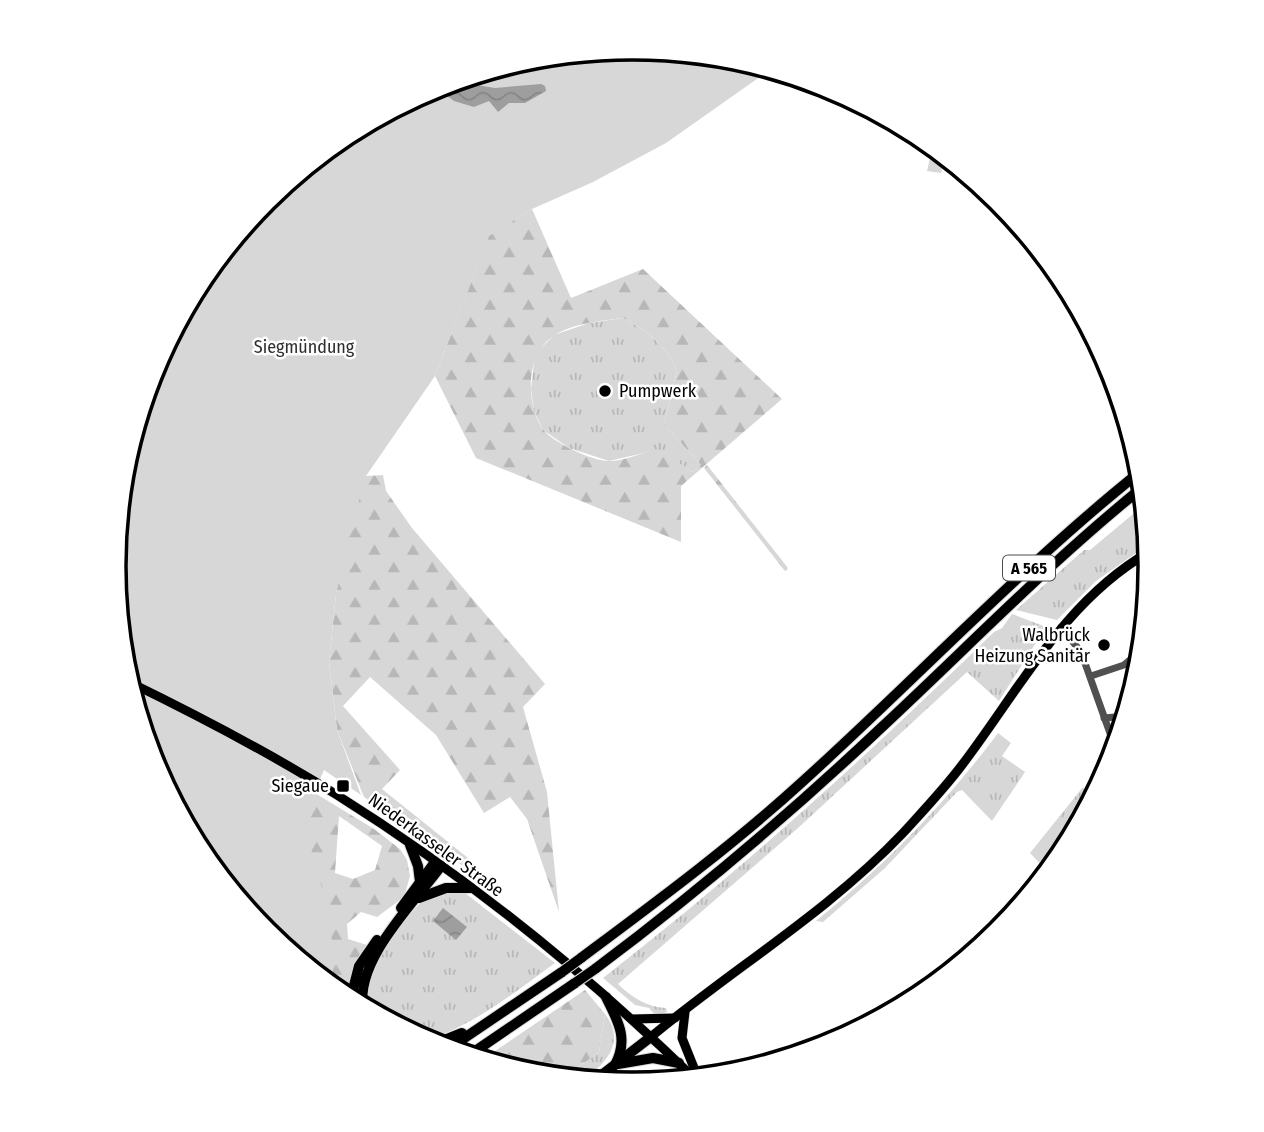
<svg xmlns="http://www.w3.org/2000/svg" width="1264" height="1132" viewBox="0 0 1264 1132" font-family="'Fira Sans Condensed',sans-serif">
<style>
.grass{fill:url(#grass-tufts)}
.forest{fill:url(#forest-firs);fill-rule:evenodd}
.park{fill:#d7d7d7}
.water{fill:url(#water-waves)}
.lines{fill:none;stroke-linecap:round;stroke-linejoin:round}
.major-casing{stroke:#dbdbdb;stroke-width:10}
.highway-casing{stroke:#dbdbdb;stroke-width:12}
.minor{stroke:#505050;stroke-width:7}
.major{stroke:#000;stroke-width:9}
.highway{stroke:#000;stroke-width:10}
.highway-bridge-casing{stroke:#dbdbdb;stroke-width:12;stroke-linecap:butt}
.highway-bridge{stroke:#000;stroke-width:10}
.poi-dot{fill:#000;stroke:#fff;stroke-width:2.5}
.labels{text-anchor:middle;stroke-width:5;stroke-linejoin:round;paint-order:stroke}
.shield{fill:#fff;stroke:#4c4c4c;stroke-width:2}
.shield-label{font-size:16px;font-weight:bold;fill:#000}
.park-label{font-size:18px;fill:#2e2e2e;stroke:#fff}
.poi-label{font-size:18px;fill:#000;stroke:#fff;text-anchor:end}
.street-label{font-size:18px;fill:#000;stroke:#fff}
.rim{fill:none;stroke:#000;stroke-width:3.5}
</style>
<defs>
<pattern id="grass-tufts" width="24" height="20" patternUnits="userSpaceOnUse" patternTransform="scale(1.75)"><rect width="24" height="20" fill="#d7d7d7"/><path d="M3 7l-1-3M5 7V3M7 7l1-3M15 17l-1-3M17 17v-4M19 17l1-3" fill="none" stroke="#b7b7b7"/></pattern>
<pattern id="forest-firs" width="22" height="20" patternUnits="userSpaceOnUse" patternTransform="scale(1.75)"><rect width="22" height="20" fill="#d7d7d7"/><path d="M5 1l3.5 6h-7zM16 11l3.5 6h-7z" fill="#b7b7b7"/></pattern>
<pattern id="water-waves" width="16" height="10" patternUnits="userSpaceOnUse" patternTransform="scale(1.75)"><rect width="16" height="10" fill="#9e9e9e"/><path d="M0 5q4-4 8 0t8 0" fill="none" stroke="#868686"/></pattern>
</defs>
<rect width="100%" height="100%" fill="#fff"/>
<g class="grass">
<path d="M623,318C649,332 664,344 677,370L664,424L701,465L693,472L657,450L609,461L569,448L543,430L534,411L531,389L535,354L554,335L589,323Z"/>
<polygon points="1145,504 1149,544 1096,581 1057,620 1016,610 1084,550 1090,550"/>
<path d="M1012,614L1046,627L999,701L967,672L798,828L618,984C631,997 647,1007 666,1008L667,1012L656,1016L649,1008L635,1005L603,978C741,871 869,754 994,632L1002,628Z"/>
<path d="M998,733L1011,743L1002,756L1025,772L992,821L962,790L957,792L885,868L823,922L816,921C885,865 945,804 998,733Z"/>
<polygon points="1083,787 1087,795 1098,790 1063,855 1048,872 1030,853"/>
<path d="M449,892L465,893L555,963C514,993 474,1025 425,1041L369,1011C358,978 399,922 423,901C430,896 441,894 449,892Z"/>
<path d="M605,1014C626,1042 607,1062 584,1080L564,1078L599,1052Z"/>
</g>
<g class="forest">
<polygon points="933,145 946,156 941,173 927,171"/>
<path d="M532,209L571,298L643,269L782,399L681,486V542L476,458L435,376L489,235ZM623,318C649,332 664,344 677,370L664,424L701,465L693,472L657,449C642,453 624,461 609,461C592,461 551,442 542,428C525,401 526,352 555,335C574,323 601,321 623,318Z"/>
<polygon points="707,465 788,568 787,570 785,571 704,468"/>
<polygon points="383,475 386,491 412,528 545,684 523,707 547,792 559,912 527,819 510,797 484,813 436,735 370,677 343,706 400,770 382,789 478,866 473,873 364,797 337,730 329,662 336,594 356,498 366,476"/>
<path d="M287,776L374,829L400,849L407,860L410,876L404,897L377,917L361,912L347,924L348,939L370,946L347,999L326,983ZM339,816L382,846L375,870L353,879L335,873Z"/>
<polygon points="585,990 605,1014 599,1052 564,1078 530,1075 482,1060"/>
</g>
<path class="park" d="M632,47L734,57L771,69L666,143L593,182L532,209L489,236L435,376L366,476L350,532L336,594L329,662L337,730L361,795L324,770L304,816L315,867L331,915L333,988C284,948 235,907 200,853C23,580 133,215 433,87C496,60 564,54 632,47Z"/>
<g class="water">
<polygon points="452,81 495,88 541,84 545,86 546,91 525,103 509,103 498,112 489,101 474,107 454,101 443,93 421,93"/>
<polygon points="443,908 467,927 456,940 433,921"/>
</g>
<g class="lines">
<defs>
<g id="major">
<path d="M127,681C199,716 270,753 337,795C466,876 586,973 695,1079"/>
<polyline points="685,1012 682,1038 698,1078"/>
<polyline points="633,1019 675,1018"/>
<path d="M652,1036C734,968 829,911 903,833C923,811 944,789 962,765C1020,689 1064,601 1149,552"/>
</g>
<g id="highway">
<polyline points="410,845 418,866 420,882"/>
<polyline points="419,898 446,888 470,888"/>
<polyline points="401,908 435,862"/>
<path d="M581,958C656,902 732,846 801,783C915,680 1021,567 1141,471"/>
<path d="M595,969C695,894 791,813 882,727C969,646 1051,561 1143,487"/>
<path d="M606,997C618,1021 629,1039 615,1065"/>
<polyline points="350,1001 359,966 377,940"/>
<path d="M363,1008C355,960 414,903 441,866"/>
<polyline points="432,1045 462,1033"/>
<polyline points="448,1049 562,972"/>
<polyline points="468,1056 575,983"/>
<polyline points="618,1064 653,1058 679,1063"/>
<polyline points="594,1081 652,1036"/>
</g>
</defs>
<use href="#major" class="major-casing"/>
<use href="#highway" class="highway-casing"/>
<g class="minor">
<polyline points="1061,627 1081,652 1116,750"/>
<polyline points="1091,676 1124,665 1142,650"/>
<polyline points="1104,718 1126,716"/>
</g>
<use href="#major" class="major"/>
<use href="#highway" class="highway"/>
<defs>
<g id="highway-bridge">
<polyline points="562,972 581,958"/>
<polyline points="575,983 595,969"/>
</g>
</defs>
<use href="#highway-bridge" class="highway-bridge-casing"/>
<use href="#highway-bridge" class="highway-bridge"/>
</g>
<g class="poi-dot">
<circle cx="605" cy="391" r="7"/>
<circle cx="1104" cy="645" r="7"/>
<rect x="336" y="779" width="14" height="14" rx="3.5"/>
</g>
<g class="labels">
<rect class="shield" x="1003" y="555.5" width="52" height="25" rx="5"/>
<g class="shield-label">
<text x="1029" y="574">A 565</text>
</g>
<g class="park-label">
<text x="304" y="353">Siegmündung</text>
</g>
<g class="poi-label">
<text x="619" y="397" text-anchor="start">Pumpwerk</text>
<text x="1090" y="641">Walbrück<tspan x="1090" dy="21">Heizung Sanitär</tspan></text>
<text x="329" y="792">Siegaue</text>
</g>
<g class="street-label">
<text transform="translate(436 845) rotate(36)" y="6">Niederkasseler Straße</text>
</g>
</g>
<path d="M0 0H1264V1132H0ZM126 566a506 506 0 1 1 1012 0a506 506 0 1 1-1012 0Z" fill="#fff" fill-rule="evenodd"/>
<path class="rim" d="M126 566a506 506 0 1 1 1012 0a506 506 0 1 1-1012 0Z"/>
</svg>
